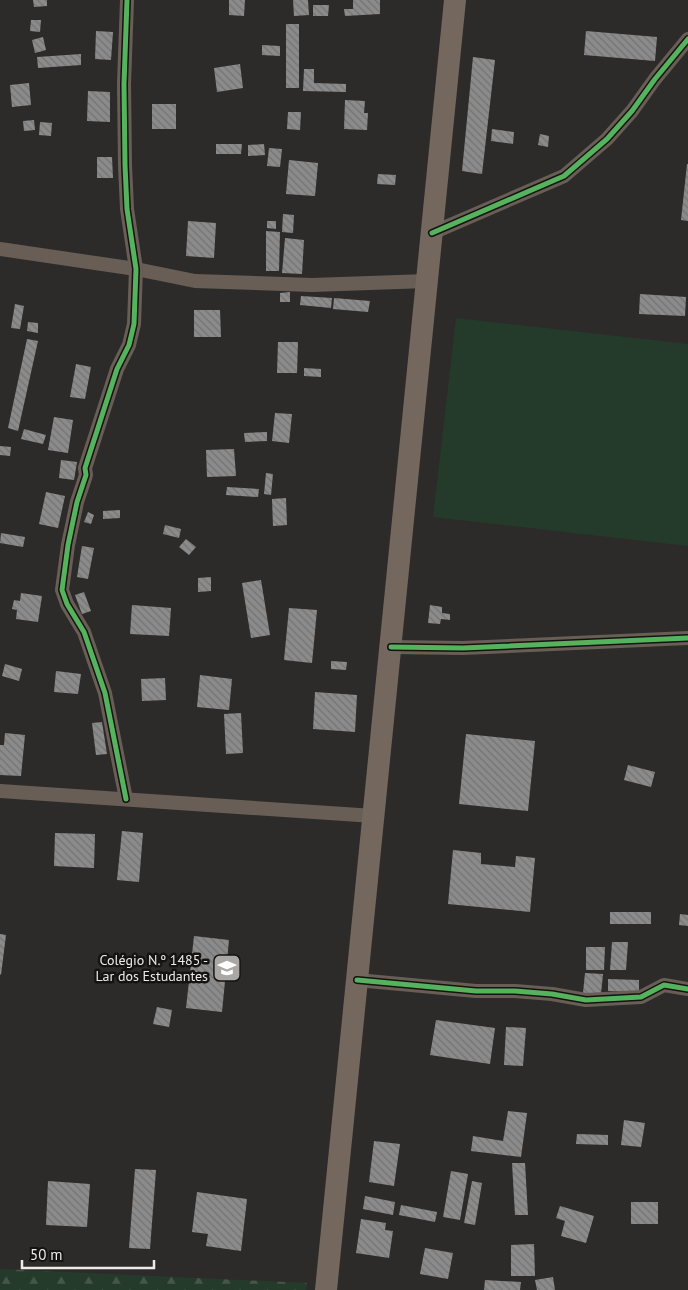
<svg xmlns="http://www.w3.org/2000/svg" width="688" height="1290" viewBox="0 0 688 1290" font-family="'PT Sans',sans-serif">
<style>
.forest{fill:url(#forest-firs)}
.pitch{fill:#243a2b}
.building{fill:url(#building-back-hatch)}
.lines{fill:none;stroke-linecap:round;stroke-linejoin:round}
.street{stroke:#685e56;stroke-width:14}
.primary{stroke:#73675e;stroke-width:22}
.cycleway-casing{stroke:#151312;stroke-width:8}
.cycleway{stroke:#56b35d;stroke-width:5}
.labels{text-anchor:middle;stroke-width:5;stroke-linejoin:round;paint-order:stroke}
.poi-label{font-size:14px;fill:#edeae8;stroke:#151312;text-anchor:end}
</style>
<defs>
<pattern id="forest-firs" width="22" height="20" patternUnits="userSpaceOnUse" patternTransform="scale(1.25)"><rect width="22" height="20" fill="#243a2b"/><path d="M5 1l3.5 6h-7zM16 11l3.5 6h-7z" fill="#44574a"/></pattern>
<pattern id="building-back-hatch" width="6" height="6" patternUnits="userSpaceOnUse" patternTransform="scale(1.25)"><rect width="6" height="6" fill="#8c8b8b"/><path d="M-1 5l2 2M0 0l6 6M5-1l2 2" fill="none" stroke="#747373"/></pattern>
</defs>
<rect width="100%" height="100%" fill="#2d2b29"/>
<polygon class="forest" points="0,1269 307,1283 306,1290 0,1290"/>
<polygon class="pitch" points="456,318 688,344 688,546 433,517"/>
<g class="building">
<polygon points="33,0 47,0 47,6 34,7"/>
<polygon points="229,0 245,0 244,16 229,15"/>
<polygon points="293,0 308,0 309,15 294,16"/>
<polygon points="353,0 380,0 380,14 345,16 344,9 353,9"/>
<polygon points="313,5 329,5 328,16 313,16"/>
<polygon points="31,20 41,20 40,32 30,31"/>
<rect x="286" y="24" width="13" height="64"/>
<polygon points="96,31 113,32 111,60 95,59"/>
<polygon points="586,31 657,37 655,61 584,55"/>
<polygon points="43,37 46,50 35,53 32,40"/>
<polygon points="262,45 280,46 280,56 262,55"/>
<polygon points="81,54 81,65 38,68 37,57"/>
<polygon points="473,57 495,60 482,174 462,171"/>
<polygon points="240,64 243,88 217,92 214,68"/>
<polygon points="304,69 314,69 314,83 346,84 346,92 303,91"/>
<polygon points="29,83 31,105 12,107 10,85"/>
<polygon points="88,91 110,92 110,122 87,121"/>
<polygon points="345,100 365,101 364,113 368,113 367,130 344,129"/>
<rect x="152" y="104" width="24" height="25"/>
<polygon points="288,112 301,112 300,130 287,129"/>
<polygon points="34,120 35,130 24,131 23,121"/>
<polygon points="40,122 52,123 51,136 39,135"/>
<polygon points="492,129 514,132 513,144 491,141"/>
<polygon points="540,134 549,136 548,147 538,145"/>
<polygon points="216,144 242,144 241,154 216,154"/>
<polygon points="264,144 265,155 248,156 248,145"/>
<polygon points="269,148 282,149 280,167 267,166"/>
<polygon points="97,157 112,157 113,178 97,178"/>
<polygon points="289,160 318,163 315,196 286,194"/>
<polygon points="687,164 688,164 688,221 681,220"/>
<polygon points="378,174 396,175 395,185 377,184"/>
<polygon points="283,214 294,215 293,233 282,232"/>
<polygon points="188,221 216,223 214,258 186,256"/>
<polygon points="267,221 276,221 276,229 267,228"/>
<polygon points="266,231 280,232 279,271 266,271"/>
<polygon points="285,238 304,240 302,274 282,273"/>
<polygon points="290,292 290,302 280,302 280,293"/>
<polygon points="640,294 686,297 685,316 639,314"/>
<polygon points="301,296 332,298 331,308 300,305"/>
<polygon points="334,298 370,301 368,312 333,309"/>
<polygon points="15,304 24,306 20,329 11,328"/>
<polygon points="194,310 220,310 221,337 194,337"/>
<polygon points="28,322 38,323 38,333 27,331"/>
<polygon points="27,339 38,341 18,431 8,428"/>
<polygon points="278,342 298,342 297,373 277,373"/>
<polygon points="76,364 91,367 85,399 70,397"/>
<polygon points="304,368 321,369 321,377 304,376"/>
<polygon points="275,413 292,414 289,443 272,441"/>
<polygon points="54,417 73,420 68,453 48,450"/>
<polygon points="24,429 46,435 43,444 21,439"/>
<polygon points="267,432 267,441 245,442 244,433"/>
<polygon points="0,446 11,447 10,456 0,455"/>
<polygon points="234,449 236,476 207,477 206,450"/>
<polygon points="61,460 77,462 74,480 59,478"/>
<polygon points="266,473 273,474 271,495 264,494"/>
<polygon points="227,487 259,489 258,497 226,495"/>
<polygon points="46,492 65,496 58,528 39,524"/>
<polygon points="286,498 287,525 273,526 272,499"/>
<polygon points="120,510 120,518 103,519 103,511"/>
<polygon points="88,512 94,515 91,524 84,522"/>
<polygon points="165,525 181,529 179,538 163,534"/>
<polygon points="1,533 25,537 23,547 0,543"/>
<polygon points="186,539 196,547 189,555 179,547"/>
<polygon points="82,546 94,548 88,579 77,577"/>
<polygon points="211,577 211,591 198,592 198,578"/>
<polygon points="261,580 270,635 251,638 242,583"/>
<polygon points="84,592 91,611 82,614 75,595"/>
<polygon points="21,593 42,596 38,622 16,619 17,610 12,609 14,600 20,601"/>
<polygon points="132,605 171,608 169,636 130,634"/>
<polygon points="430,605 442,607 442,613 450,614 450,620 441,619 440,624 428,623"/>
<polygon points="289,608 317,610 312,663 284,660"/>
<polygon points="331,661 347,662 346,670 331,669"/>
<polygon points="5,664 22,669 19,681 2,676"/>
<polygon points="56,671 81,674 78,694 54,692"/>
<polygon points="200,675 232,679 229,710 197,707"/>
<polygon points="165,678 166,700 142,701 141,679"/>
<polygon points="315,692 357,695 355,732 313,729"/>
<polygon points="241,713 243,753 226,754 224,714"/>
<polygon points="102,722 107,754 96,755 92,723"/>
<polygon points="5,733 25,735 21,776 0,775 0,745 4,745"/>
<polygon points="466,734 535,741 528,811 459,804"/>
<polygon points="628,765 655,772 651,787 624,780"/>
<polygon points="122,831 143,833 139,882 117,880"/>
<polygon points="55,833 95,834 94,868 54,866"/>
<polygon points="453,850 481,853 481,864 515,867 516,856 535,858 530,912 448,904"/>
<rect x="610" y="912" width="41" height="12"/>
<polygon points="680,914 688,915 688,926 679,925"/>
<polygon points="0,934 6,935 1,975 0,974"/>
<polygon points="194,936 229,940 222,1012 186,1008"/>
<polygon points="612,942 628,942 626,970 610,970"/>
<polygon points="586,947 605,947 604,970 586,970"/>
<polygon points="585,973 603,974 601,994 583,993"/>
<polygon points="608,979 639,980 639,992 608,991"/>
<polygon points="157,1007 172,1010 169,1027 153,1024"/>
<polygon points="436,1020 495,1028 490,1064 430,1055"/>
<polygon points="506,1027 526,1028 523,1066 504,1065"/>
<polygon points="508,1111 527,1113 521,1157 471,1151 473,1136 503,1141"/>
<polygon points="624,1120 645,1123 641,1147 621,1145"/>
<polygon points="577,1134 608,1135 608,1145 576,1144"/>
<polygon points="374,1141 400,1144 394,1186 369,1182"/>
<polygon points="512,1163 525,1163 528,1215 515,1215"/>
<polygon points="135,1169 156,1170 150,1249 129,1248"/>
<polygon points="451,1171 468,1174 460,1220 443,1217"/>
<polygon points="48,1181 90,1184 87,1227 46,1225"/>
<polygon points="472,1181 482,1183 475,1225 464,1223"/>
<polygon points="197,1192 247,1199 241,1251 206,1246 208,1234 192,1232"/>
<polygon points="365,1196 395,1202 393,1215 363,1209"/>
<rect x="631" y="1202" width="27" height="22"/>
<polygon points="401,1205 437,1212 435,1222 399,1215"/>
<polygon points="560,1206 594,1216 586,1243 561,1236 565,1221 556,1218"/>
<polygon points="361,1219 386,1223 385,1230 393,1231 389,1258 356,1253"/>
<polygon points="534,1244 535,1276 511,1276 511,1245"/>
<polygon points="425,1248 453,1253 448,1279 420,1274"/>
<polygon points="553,1277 555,1290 537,1290 535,1280"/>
<polygon points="485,1280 521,1282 520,1290 484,1290"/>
</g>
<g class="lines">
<g class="street">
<polyline points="432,233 564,176 607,139 632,111 655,79 688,39"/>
<polyline points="0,249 136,269 195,281 312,285 427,281"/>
<polyline points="391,647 463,648 688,638"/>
<polyline points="0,791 374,816"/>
<polyline points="126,799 105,693 84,632 67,604 62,590 68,545 77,502 86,475 85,468 117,369 129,345 134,324 136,269 127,209 125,165 124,84 127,0"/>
<polyline points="357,980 476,991 515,991 552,994 586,1000 641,997 664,985 688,989"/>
</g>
<polyline class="primary" points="326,1290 455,0"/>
<defs>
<g id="cycleway">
<polyline points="432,233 564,176 607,139 632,111 655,79 688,39"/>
<polyline points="391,647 463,648 688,638"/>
<polyline points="126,799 105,693 84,632 67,604 62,590 68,545 77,502 86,475 85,468 117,369 129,345 134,324 136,269 127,209 125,165 124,84 127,0"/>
<polyline points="357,980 476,991 515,991 552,994 586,1000 641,997 664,985 688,989"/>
</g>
</defs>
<use href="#cycleway" class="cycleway-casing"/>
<use href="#cycleway" class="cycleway"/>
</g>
<defs>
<symbol id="school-square" viewBox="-11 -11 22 22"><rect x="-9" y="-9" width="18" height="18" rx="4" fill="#aaa7a5" stroke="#151312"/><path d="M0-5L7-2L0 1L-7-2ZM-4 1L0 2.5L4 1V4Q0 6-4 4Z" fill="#fff"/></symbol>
</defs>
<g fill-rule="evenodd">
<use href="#school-square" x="211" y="952" width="32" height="32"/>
</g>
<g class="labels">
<g class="poi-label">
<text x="208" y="965">Colégio N.º 1485 -<tspan x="208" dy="16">Lar dos Estudantes</tspan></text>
</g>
</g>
<path d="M22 1260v8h132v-8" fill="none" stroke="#edeae8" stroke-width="2.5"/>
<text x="30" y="1260" font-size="15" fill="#edeae8" stroke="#151312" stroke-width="4" paint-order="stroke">50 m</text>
</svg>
